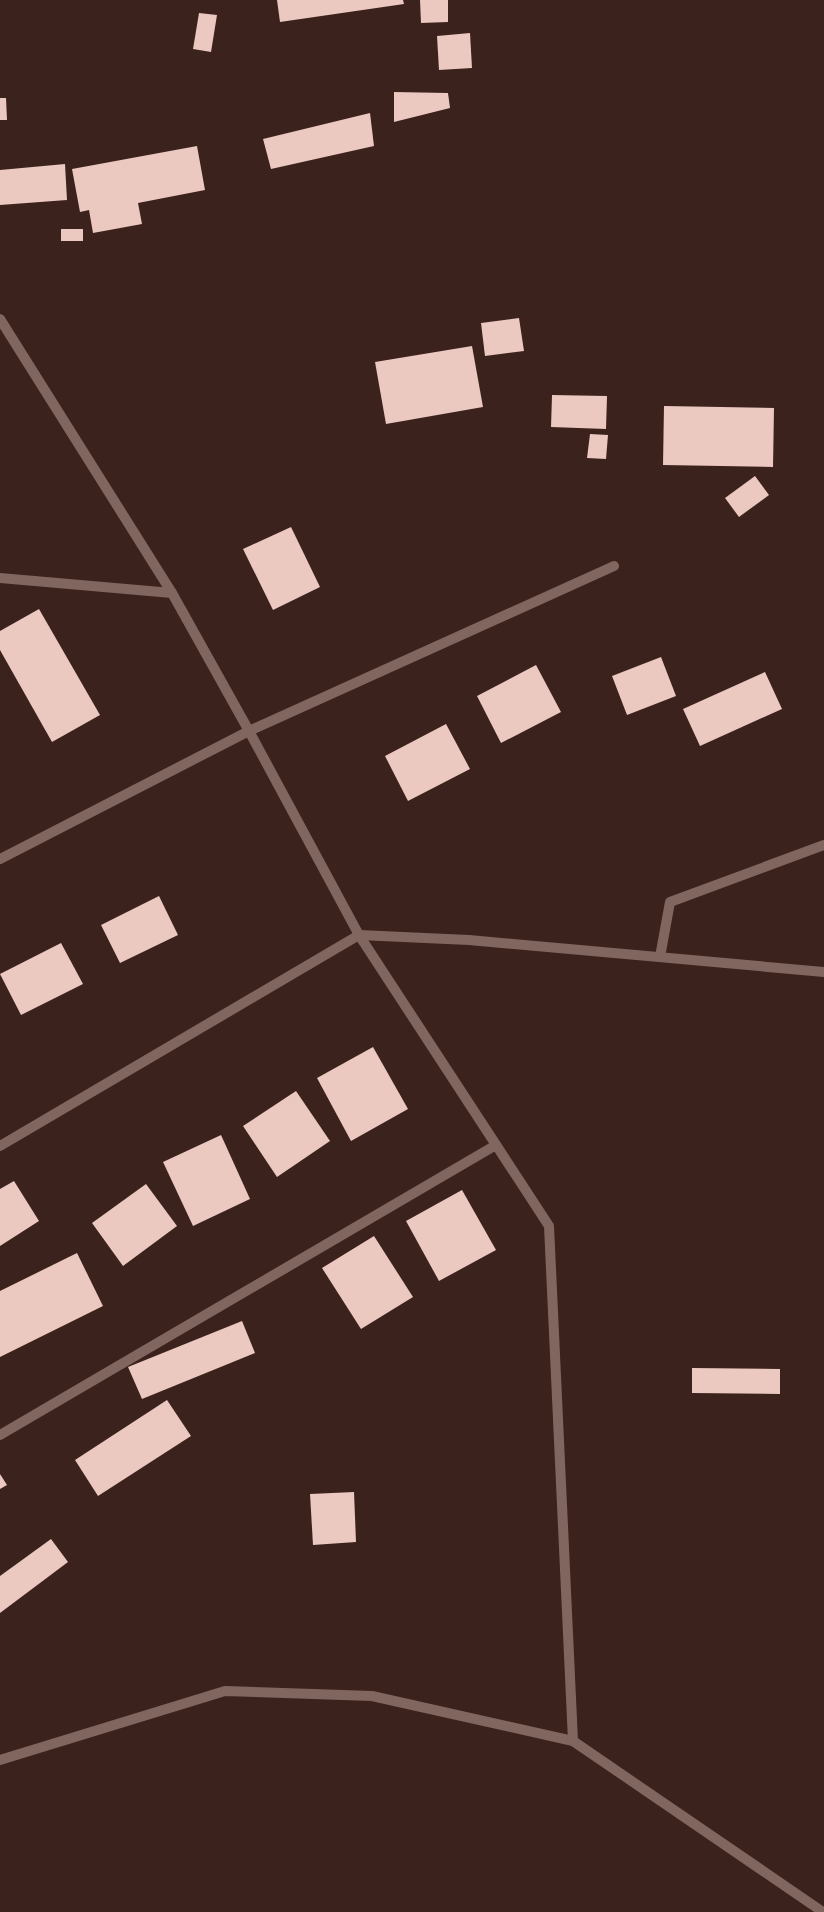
<svg xmlns="http://www.w3.org/2000/svg" width="824" height="1912" viewBox="0 0 824 1912" font-family="Karla,sans-serif">
<style>
.building{fill:#ebc8c0}
.lines{fill:none;stroke-linecap:round;stroke-linejoin:round}
.minor{stroke:#80665f;stroke-width:10}
</style>
<rect width="100%" height="100%" fill="#3b221c"/>
<g class="building">
<polygon points="277,0 403,0 404,4 280,22"/>
<polygon points="420,0 448,0 448,22 421,23"/>
<polygon points="199,13 217,15 211,52 193,49"/>
<polygon points="470,33 472,68 439,70 437,36"/>
<polygon points="394,92 448,93 450,108 394,122"/>
<polygon points="0,98 6,98 7,120 0,120"/>
<polygon points="370,113 374,146 271,169 263,139"/>
<polygon points="197,146 205,190 138,203 142,224 93,233 89,210 80,212 72,169"/>
<polygon points="65,164 67,200 0,205 0,170"/>
<rect x="61" y="229" width="22" height="12"/>
<polygon points="519,318 524,351 485,356 481,323"/>
<polygon points="472,346 483,407 386,424 375,362"/>
<polygon points="552,395 607,396 606,429 551,427"/>
<polygon points="664,406 774,408 773,467 663,465"/>
<polygon points="590,434 608,435 606,459 587,458"/>
<polygon points="755,476 769,495 739,517 725,498"/>
<polygon points="291,527 320,587 273,610 243,549"/>
<polygon points="39,609 100,715 52,742 0,650 0,631"/>
<polygon points="661,657 676,696 627,715 612,676"/>
<polygon points="536,665 561,712 501,743 477,696"/>
<polygon points="765,672 782,709 700,746 683,709"/>
<polygon points="446,724 470,769 408,801 385,756"/>
<polygon points="159,896 178,935 120,963 101,925"/>
<polygon points="61,943 83,984 21,1015 0,974"/>
<polygon points="373,1047 408,1109 351,1141 317,1078"/>
<polygon points="296,1091 330,1141 277,1177 243,1126"/>
<polygon points="221,1135 250,1199 193,1226 163,1162"/>
<polygon points="14,1181 39,1221 0,1246 0,1189"/>
<polygon points="146,1184 177,1226 123,1266 92,1223"/>
<polygon points="462,1190 496,1250 439,1281 406,1221"/>
<polygon points="374,1236 413,1297 361,1329 322,1268"/>
<polygon points="77,1253 103,1306 0,1357 0,1291"/>
<polygon points="242,1321 255,1353 142,1399 128,1367"/>
<polygon points="692,1368 780,1369 780,1394 692,1393"/>
<polygon points="167,1400 191,1436 98,1496 75,1460"/>
<polygon points="0,1474 7,1485 0,1489"/>
<polygon points="354,1492 356,1542 313,1545 310,1494"/>
<polygon points="51,1539 68,1562 0,1613 0,1576"/>
</g>
<g class="lines">
<g class="minor">
<polyline points="0,319 172,593 249,731 359,935 549,1226 573,1741"/>
<polyline points="0,578 172,593"/>
<polyline points="0,859 249,731 614,566"/>
<polyline points="660,957 670,902 824,845"/>
<polyline points="0,1146 359,935 469,940 824,972"/>
<polyline points="0,1435 496,1145"/>
<polyline points="0,1760 225,1691 372,1696 573,1741 823,1912"/>
</g>
</g>
</svg>
